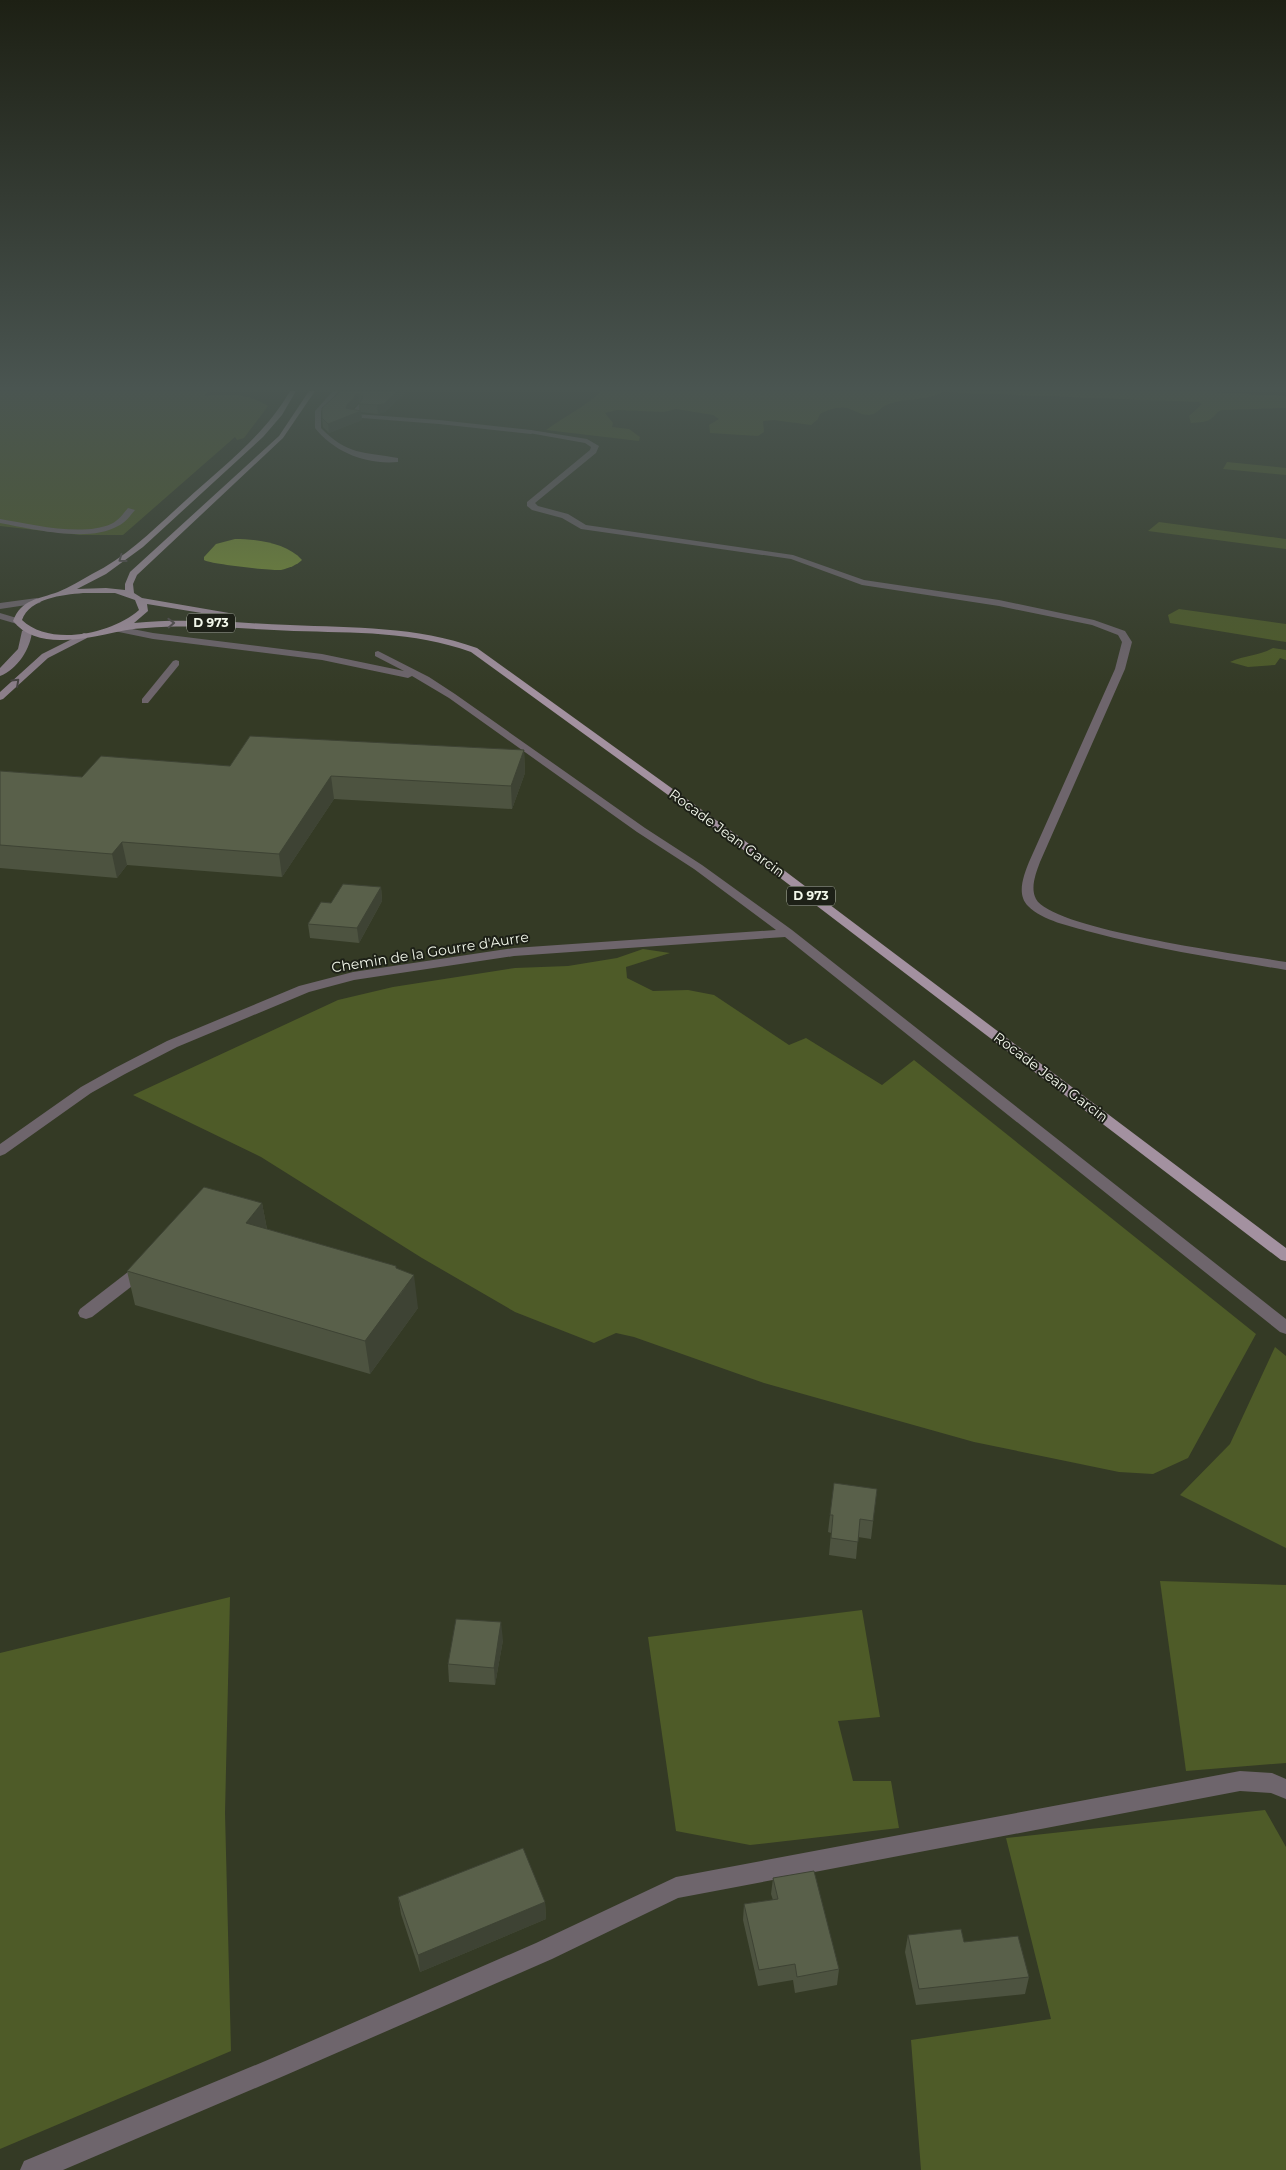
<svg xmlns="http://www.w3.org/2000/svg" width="1286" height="2170" viewBox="0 0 1286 2170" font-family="Montserrat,sans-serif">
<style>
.green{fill:#4e5b28}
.water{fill:#7a9136}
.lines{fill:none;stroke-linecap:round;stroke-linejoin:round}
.service{fill:#6e656c;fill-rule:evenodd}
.minor{fill:#6e656c;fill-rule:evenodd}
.secondary{fill:#8c7e8a;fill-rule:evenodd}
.primary{fill:#a391a0;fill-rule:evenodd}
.wall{fill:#4d5340;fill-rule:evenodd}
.shaded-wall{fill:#3e4334}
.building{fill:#59604a;stroke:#3e4334}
.oneway{stroke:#534d4e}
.oneway2{stroke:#44413f}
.labels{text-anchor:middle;stroke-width:4;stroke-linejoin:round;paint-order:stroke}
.shield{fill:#1d2017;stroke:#b2b6ab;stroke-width:1}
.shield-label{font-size:12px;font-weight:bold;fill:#f2f7ea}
.street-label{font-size:14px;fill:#f2f7ea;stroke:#1d2017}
</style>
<rect width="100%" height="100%" fill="#343a25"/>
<g class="green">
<path d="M0,391H208L205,396C228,394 249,393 268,406L244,438L237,440L235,437L123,535H80L0,526Z"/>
<path d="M601,391H1190L1286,396V408L1222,410C1216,412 1217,414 1212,418C1207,423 1198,422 1191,423L1189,416L1202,404L1199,402L942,392C925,402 907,397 889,404C881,406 878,414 869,415C860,415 854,410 847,408C838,406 827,410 820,414L818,419L811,425L774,420L763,421L764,432L758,436L710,433L709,425L719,419L713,415L676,409L664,412L617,410L605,413L613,423L612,427L629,429L640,437L639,441L546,430C565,416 585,407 601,391Z"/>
<polygon points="1227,462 1286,468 1286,475 1223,469"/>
<polygon points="1159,522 1286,539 1286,549 1148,531"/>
<polygon points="1179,609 1286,624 1286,642 1170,623 1168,615"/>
<path d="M1273,648L1286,650V660L1280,658L1275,665L1248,667L1230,662C1245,655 1259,656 1273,648Z"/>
<polygon points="643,949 670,953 626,967 627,978 653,991 688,990 714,995 789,1045 806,1038 882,1085 914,1060 1256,1334 1188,1458 1153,1474 1119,1472 974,1442 764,1383 634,1337 616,1333 594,1343 515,1312 422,1258 261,1157 133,1095 338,1000 393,987 515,968 568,966 617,958"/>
<polygon points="1275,1347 1286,1356 1286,1548 1180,1495 1230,1444"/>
<polygon points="1160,1581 1286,1585 1286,1763 1186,1771"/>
<polygon points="230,1597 225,1813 231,2051 0,2149 0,1653"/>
<polygon points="862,1610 880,1717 838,1721 853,1781 891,1781 899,1828 750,1845 676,1831 648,1637"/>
<polygon points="1265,1810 1286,1847 1286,2170 921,2170 911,2040 1051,2019 1006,1838"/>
</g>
<path class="water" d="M235,539C256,539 287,543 302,560C297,565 289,568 281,570C274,571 209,564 204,560V557L216,544Z"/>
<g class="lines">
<g class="service">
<polygon points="359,404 362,406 356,414 439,420 531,430 534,432 531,434 439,424 349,417 349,415"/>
<path d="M128,508L135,510C130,516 125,523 118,526C89,543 32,529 0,523V519C30,524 82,537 111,524C118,521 123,514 128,508Z"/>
<polygon points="176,660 179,661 179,665 148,703 142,703 142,699 173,661"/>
<polygon points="143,1264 149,1265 151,1269 149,1273 92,1317 86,1319 80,1317 78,1313 80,1309 137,1265"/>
<polygon points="1240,1771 1272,1773 1286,1779 1286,1799 1271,1793 1240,1791 678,1898 552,1959 286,2075 63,2170 20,2170 24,2161 270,2059 536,1943 676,1877"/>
</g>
<g class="minor">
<path d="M333,391H339L321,411V428C347,455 364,452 398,458V462C366,465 334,452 315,428V411Z"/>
<path d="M531,430L587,439L599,446L596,453L535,503L538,506L568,514L586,525L793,555L864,580L999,600L1094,620L1125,631L1132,642L1125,669L1040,862C1036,873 1030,888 1036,899C1053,930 1245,955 1286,962V970C1221,959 1155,949 1091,932C1070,926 1043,921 1028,906C1016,894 1024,875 1029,862L1115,669L1122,642L1118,635L1092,625L999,606L862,585L791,559L581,529L562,518L532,510L527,506V502L590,450L591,447L585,443L529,433V431Z"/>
<polygon points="37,598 41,601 40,603 0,609 0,603"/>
<polygon points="0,613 20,619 21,621 17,624 0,619"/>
<polygon points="117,626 153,633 322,654 404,671 375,656 375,652 378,651 429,677 455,694 645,828 702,865 792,930 1286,1319 1286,1334 1280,1332 785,937 514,956 354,980 309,992 177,1047 125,1074 91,1093 5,1154 0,1156 0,1144 81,1087 115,1068 167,1041 299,986 353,972 514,948 776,930 694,869 637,832 449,698 412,676 408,678 322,660 153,639 114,631 114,627"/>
</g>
<g class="secondary">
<path d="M27,628L32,631C31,648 17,670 0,676V668L18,649L22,631Z"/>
<polygon points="84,633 87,634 87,638 48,658 3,699 0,700 0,692 42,654"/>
</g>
<path class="primary" d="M290,391H296L282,415L263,437L143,547L106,574L77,589L106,588L125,590V584L130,572L279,436L309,391H315L283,438L137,575L133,584L134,593L142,598L229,613L233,616L232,618L147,604L148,611L134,623C186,618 238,623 290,625C354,628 416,626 477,648L745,841L1286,1248V1261L1281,1260L737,845L471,652C413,631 355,633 294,631C245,629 196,624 146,628C117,629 90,641 60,640C42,640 24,635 13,621C21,599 39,599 58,592C70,587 81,580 92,574C127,557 156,527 185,501C223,466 264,436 290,391ZM83,593H115L135,600L139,610C112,634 50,647 22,620C30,598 62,595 83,593Z"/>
</g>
<g class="wall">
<path d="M341,391H407L385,412L378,414L361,412L362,420L329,433L323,427L322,418ZM359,402V411L352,409Z"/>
<polygon points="524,750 525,773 512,809 334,799 282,877 127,865 117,878 0,868 0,771 82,777 230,766"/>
<polygon points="381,887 382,901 359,943 310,938 308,924 331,903"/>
<polygon points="262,1203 267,1229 397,1269 418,1308 370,1374 135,1305 127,1271"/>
<polygon points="877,1489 871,1539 858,1537 856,1559 829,1555 831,1533 828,1532 830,1515"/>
<polygon points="503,1640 495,1685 449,1682 448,1664"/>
<polygon points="773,1878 839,1969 837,1985 795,1993 793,1980 758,1986 743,1920 744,1904 773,1900 771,1894"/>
<polygon points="398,1897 545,1902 546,1919 420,1972 401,1914"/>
<polygon points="908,1935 964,1942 1029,1977 1025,1994 916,2005 905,1952"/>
</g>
<g class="shaded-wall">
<polygon points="397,391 407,391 385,412 378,414 377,405"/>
<polygon points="358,393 359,402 348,414 361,411 362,420 329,433 328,424 346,408 347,405"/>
<polygon points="524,750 525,773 512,809 511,786"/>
<polygon points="331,776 334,799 282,877 279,854"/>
<polygon points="122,842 127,865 117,878 112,854"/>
<polygon points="381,887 382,901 359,943 357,928"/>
<polygon points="262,1203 268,1235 246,1223"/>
<polygon points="396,1266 400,1295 414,1275 418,1308 370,1374 365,1341"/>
<polygon points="501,1622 503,1640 495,1685 494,1668"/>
<polygon points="545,1902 546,1919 420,1972 418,1955"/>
</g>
<g class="building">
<polygon points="341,391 397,391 384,404 377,405 359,404 363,397 358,393 347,405 346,408 361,411 328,424 322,418 322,408"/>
<polygon points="250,736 524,750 511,786 331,776 279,854 122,842 112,854 0,845 0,771 82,777 101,756 230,766"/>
<polygon points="343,884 381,887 357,928 308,924 321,902 331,903"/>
<polygon points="204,1187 262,1203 246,1223 396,1266 396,1268 414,1275 365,1341 127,1271"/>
<polygon points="834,1483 877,1489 873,1521 860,1519 858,1542 831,1538 833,1515 830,1515"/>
<polygon points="456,1619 501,1622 494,1668 448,1664"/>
<polygon points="523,1848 545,1902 418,1955 398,1897"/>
<polygon points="814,1871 839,1969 797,1977 795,1964 759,1970 744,1904 778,1899 773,1878"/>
<polygon points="961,1929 964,1942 1018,1936 1029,1977 919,1989 908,1935"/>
</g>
<defs><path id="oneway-chevron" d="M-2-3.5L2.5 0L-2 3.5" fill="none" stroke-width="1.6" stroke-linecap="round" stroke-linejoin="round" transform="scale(1.25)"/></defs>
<g class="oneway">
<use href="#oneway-chevron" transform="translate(122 559) rotate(144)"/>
<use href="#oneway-chevron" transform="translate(171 623) rotate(-2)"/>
</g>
<use class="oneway2" href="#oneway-chevron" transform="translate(16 682) rotate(-43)"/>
<linearGradient id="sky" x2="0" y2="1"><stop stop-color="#1d2014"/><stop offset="0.56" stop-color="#4a5551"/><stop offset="1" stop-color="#4a5551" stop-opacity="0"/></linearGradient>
<rect width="1286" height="694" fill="url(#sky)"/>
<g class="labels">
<g class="shield">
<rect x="187" y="613.5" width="48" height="19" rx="4"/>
<rect x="787" y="886.5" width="48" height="19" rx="4"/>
</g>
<g class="shield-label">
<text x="211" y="627">D 973</text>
<text x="811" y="900">D 973</text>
</g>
<g class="street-label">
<text transform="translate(727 833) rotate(36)" y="5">Rocade Jean Garcin</text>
<text transform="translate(430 952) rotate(-9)" y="5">Chemin de la Gourre d'Aurre</text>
<text transform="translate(1051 1077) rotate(37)" y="5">Rocade Jean Garcin</text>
</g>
</g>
</svg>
